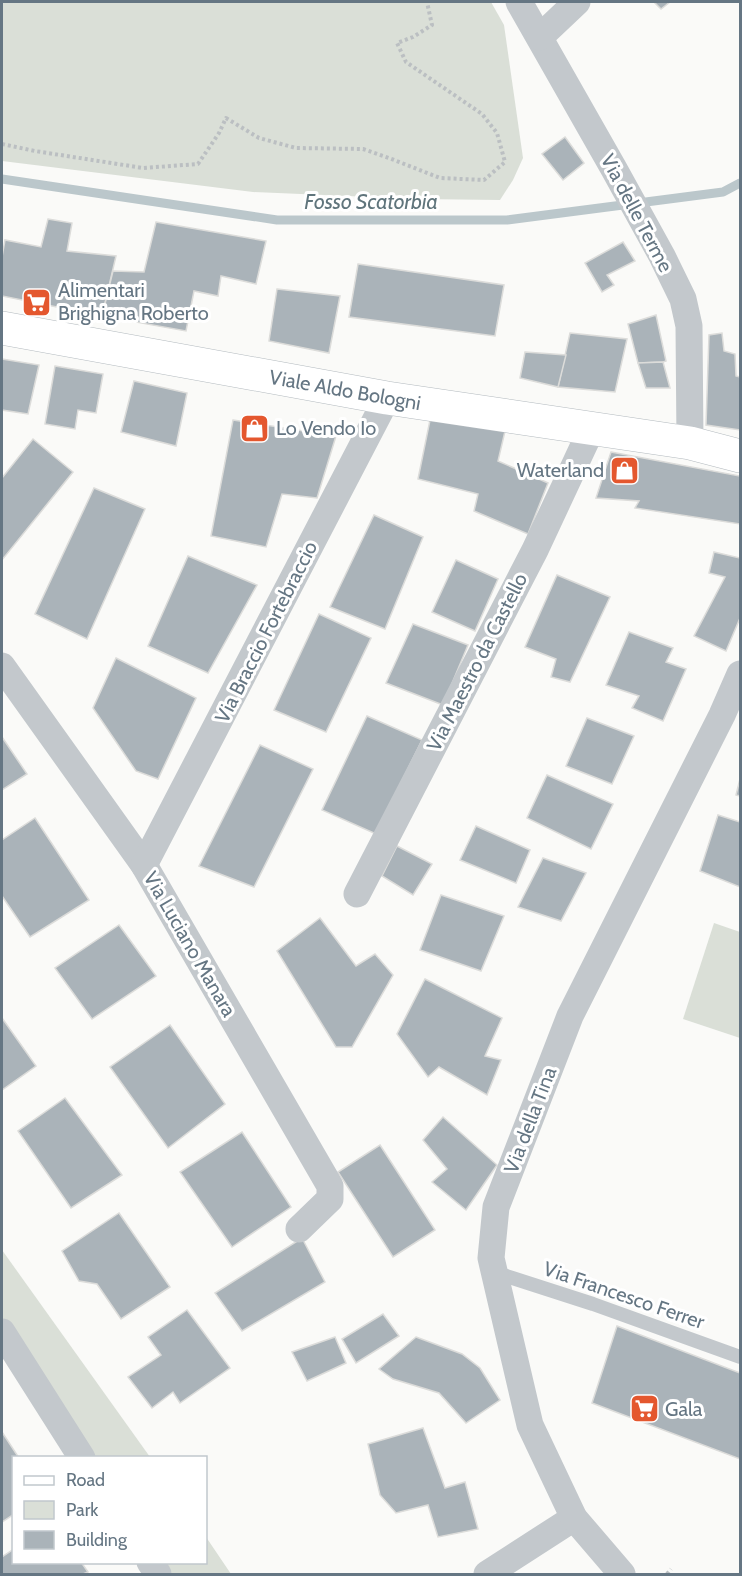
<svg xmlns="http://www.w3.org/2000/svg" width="742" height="1576" viewBox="0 0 742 1576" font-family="Cabin,sans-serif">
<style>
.green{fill:#dadfd7}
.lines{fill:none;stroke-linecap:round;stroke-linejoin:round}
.stream{stroke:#bbc7cb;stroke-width:9}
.building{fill:#aab3b9;stroke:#dcdcda;stroke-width:1.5}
.secondary-casing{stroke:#b3babf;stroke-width:34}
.path{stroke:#bbbfc2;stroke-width:4;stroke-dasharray:3 3;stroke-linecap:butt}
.lane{stroke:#c3c8cc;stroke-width:14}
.street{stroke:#c3c8cc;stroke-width:27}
.secondary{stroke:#fff;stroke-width:33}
.labels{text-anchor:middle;stroke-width:6;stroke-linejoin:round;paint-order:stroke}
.street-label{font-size:20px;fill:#657683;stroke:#fff}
.poi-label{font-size:20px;fill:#657683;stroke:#fff;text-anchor:start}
.water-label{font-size:21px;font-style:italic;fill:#60757c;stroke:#fff}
</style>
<rect width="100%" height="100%" fill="#fafaf8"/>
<g class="green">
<polygon points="2,2 491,2 504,25 523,158 513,180 500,200 418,199 253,192 2,161"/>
<polygon points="714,923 740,932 740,1038 683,1019"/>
<polygon points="2,1250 150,1457 82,1457 2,1332"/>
<polygon points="206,1537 231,1574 158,1574 150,1563 206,1562"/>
</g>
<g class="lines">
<polyline class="stream" points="2,179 277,220 507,220 723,192 740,183"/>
</g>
<g class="building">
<polygon points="654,2 670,2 661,9"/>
<polygon points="565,137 584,163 563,180 542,154"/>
<polygon points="48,219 72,223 67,251 116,256 102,316 2,296 2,257 5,240 41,247"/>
<polygon points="156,222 266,241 256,284 221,276 218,296 194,291 186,331 102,316 113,271 144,272"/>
<polygon points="623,242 635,261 607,275 614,285 602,292 585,263"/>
<polygon points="358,264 504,285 495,336 349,317"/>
<polygon points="277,289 340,296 329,353 269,341"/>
<polygon points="656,315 666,361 663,362 638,363 628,324"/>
<polygon points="570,333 627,339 615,392 558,387"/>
<polygon points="722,333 724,351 735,354 736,376 740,377 740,430 706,425 709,335"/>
<polygon points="525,352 566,355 558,387 520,378"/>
<polygon points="2,359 39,365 28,414 2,410"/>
<polygon points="663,362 670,388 646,388 638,363"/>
<polygon points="55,366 103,374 96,413 78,410 75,429 45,424"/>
<polygon points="134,381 187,393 176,446 121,432"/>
<polygon points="233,420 336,436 317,498 282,494 266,547 211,536"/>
<polygon points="430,420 506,427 498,461 548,483 528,534 474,511 478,494 418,479"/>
<polygon points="33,439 73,472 2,560 2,478"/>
<polygon points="611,452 740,476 740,524 635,508 639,501 596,498"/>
<polygon points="94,488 145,509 87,639 35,614"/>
<polygon points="374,515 423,537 385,629 330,607"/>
<polygon points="714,552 740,558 740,618 726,651 694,636 725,577 709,573"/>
<polygon points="188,556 257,585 208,673 148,646"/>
<polygon points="456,560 498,579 475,631 432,612"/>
<polygon points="557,575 610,597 570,682 551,677 556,659 525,647"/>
<polygon points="319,614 371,638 326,732 274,710"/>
<polygon points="413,624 468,645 443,705 386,683"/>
<polygon points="629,632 673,648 666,662 686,669 663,721 632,708 639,696 606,685"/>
<polygon points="116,658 196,698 158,779 136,771 93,708"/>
<polygon points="367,716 422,740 376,834 322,810"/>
<polygon points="587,718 634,736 612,784 566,766"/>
<polygon points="2,737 27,774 2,790"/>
<polygon points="260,745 313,769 254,887 199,866"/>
<polygon points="547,775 613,804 591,849 527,818"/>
<polygon points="740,779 740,796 736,795"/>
<polygon points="718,815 740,822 740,887 700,871"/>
<polygon points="35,818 89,900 30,937 2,896 2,840"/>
<polygon points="476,826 530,850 516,883 460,860"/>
<polygon points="397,846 432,864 413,895 382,876"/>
<polygon points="543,858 586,873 561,921 518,907"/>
<polygon points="441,895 504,916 481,971 420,950"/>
<polygon points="320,918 356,966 375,954 393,975 352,1047 336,1047 277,951"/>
<polygon points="119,925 156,976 92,1019 55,968"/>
<polygon points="425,979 502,1018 485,1056 501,1060 487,1095 439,1067 428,1077 397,1034"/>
<polygon points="2,1018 36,1066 2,1090"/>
<polygon points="170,1025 225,1104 168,1148 110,1067"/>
<polygon points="65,1098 122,1175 71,1208 18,1131"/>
<polygon points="443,1117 497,1165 466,1210 432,1182 447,1169 423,1140"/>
<polygon points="242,1132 291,1207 232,1247 180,1172"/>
<polygon points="380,1145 435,1230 393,1257 338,1172"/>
<polygon points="119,1213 170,1287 121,1319 97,1284 79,1281 62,1251"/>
<polygon points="302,1238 325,1282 242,1331 215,1293"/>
<polygon points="187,1310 230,1368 180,1403 173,1392 152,1408 128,1377 161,1355 148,1337"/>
<polygon points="383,1314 399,1336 356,1363 342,1339"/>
<polygon points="617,1326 740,1373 740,1459 592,1403"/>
<polygon points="335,1337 346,1363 307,1381 292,1352"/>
<polygon points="416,1337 462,1354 480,1368 500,1400 466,1423 439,1393 393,1379 379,1369"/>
<polygon points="423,1428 445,1488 465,1482 478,1529 438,1537 428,1505 396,1513 380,1495 368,1444"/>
<polygon points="2,1432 19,1458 14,1458 14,1514 2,1522"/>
<polygon points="14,1549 14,1562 81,1562 88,1572 83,1574 2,1574 2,1557"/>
</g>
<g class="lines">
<defs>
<polyline id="secondary" points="2,328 387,398 690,443 740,456"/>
</defs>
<use href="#secondary" class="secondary-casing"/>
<g class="path">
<polyline points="2,144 35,151 143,168 198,164 219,133 226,118 259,138 296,148 363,149 389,158 440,178 484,180 505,162 497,133 482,114 406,62 397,43 413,37 432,25 427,2"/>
<polyline points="667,1574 671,1569"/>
</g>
<polyline class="lane" points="494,1272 593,1304 740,1357"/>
<g class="street">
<polyline points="519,2 614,169 662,256 683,299 689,326 690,443"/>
<polyline points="540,37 577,2"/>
<polyline points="2,666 144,865 330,1186 330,1199 299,1229"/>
<polyline points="144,865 387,398"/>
<polyline points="357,894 535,550 592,428"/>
<polyline points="2,1332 82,1458"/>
<polyline points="150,1562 158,1574"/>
<polyline points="487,1574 574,1518"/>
<polyline points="622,1574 574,1518 530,1425 491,1258 496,1207 570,1016 722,715 740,674"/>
</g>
<use href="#secondary" class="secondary"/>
</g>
<defs>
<symbol id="supermarket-square" viewBox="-11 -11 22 22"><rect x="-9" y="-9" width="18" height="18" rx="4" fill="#e4572e" stroke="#fff"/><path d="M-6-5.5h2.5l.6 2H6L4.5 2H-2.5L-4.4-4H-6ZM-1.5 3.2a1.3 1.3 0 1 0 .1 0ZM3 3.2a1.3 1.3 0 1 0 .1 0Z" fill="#fff"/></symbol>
<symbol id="shop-square" viewBox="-11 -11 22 22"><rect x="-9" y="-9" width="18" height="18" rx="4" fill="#e4572e" stroke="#fff"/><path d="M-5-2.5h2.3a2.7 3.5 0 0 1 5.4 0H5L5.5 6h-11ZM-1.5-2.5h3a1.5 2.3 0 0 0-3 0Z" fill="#fff"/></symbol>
</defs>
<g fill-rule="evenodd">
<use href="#supermarket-square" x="20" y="286" width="33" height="33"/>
<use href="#shop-square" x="238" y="412" width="33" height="33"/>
<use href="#shop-square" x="608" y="454" width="33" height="33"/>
<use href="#supermarket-square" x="628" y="1392" width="33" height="33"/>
</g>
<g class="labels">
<g class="street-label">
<text transform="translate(637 213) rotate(62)" y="7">Via delle Terme</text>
<text transform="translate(345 390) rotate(10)" y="7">Viale Aldo Bologni</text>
<text transform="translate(266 632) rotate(-63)" y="7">Via Braccio Fortebraccio</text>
<text transform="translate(477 662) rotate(-63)" y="7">Via Maestro da Castello</text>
<text transform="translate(190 944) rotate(60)" y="7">Via Luciano Manara</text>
<text transform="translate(530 1120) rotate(-69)" y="7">Via della Tina</text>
<text transform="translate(624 1295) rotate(19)" y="7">Via Francesco Ferrer</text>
</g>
<g class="poi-label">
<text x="58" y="297">Alimentari<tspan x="58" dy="23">Brighigna Roberto</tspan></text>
<text x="276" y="435">Lo Vendo Io</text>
<text x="604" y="477" text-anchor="end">Waterland</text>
<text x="665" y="1416">Gala</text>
</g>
<g class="water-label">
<text x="371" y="209">Fosso Scatorbia</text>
</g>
</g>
<rect width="742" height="1576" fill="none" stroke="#657683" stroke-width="6"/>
<rect x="12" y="1456" width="195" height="108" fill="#ffffff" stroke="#c1c8cd" stroke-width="1.5"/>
<rect x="24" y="1476" width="30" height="9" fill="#ffffff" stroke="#c1c8cd" stroke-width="1.5"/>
<text x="66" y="1486" font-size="18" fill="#657683">Road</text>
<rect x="24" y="1501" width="30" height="18" fill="#dadfd7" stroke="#c1c8cd" stroke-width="1.5"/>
<text x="66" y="1516" font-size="18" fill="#657683">Park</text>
<rect x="24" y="1531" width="30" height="18" fill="#aab3b9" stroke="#c1c8cd" stroke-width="1.5"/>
<text x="66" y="1546" font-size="18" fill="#657683">Building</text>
</svg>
